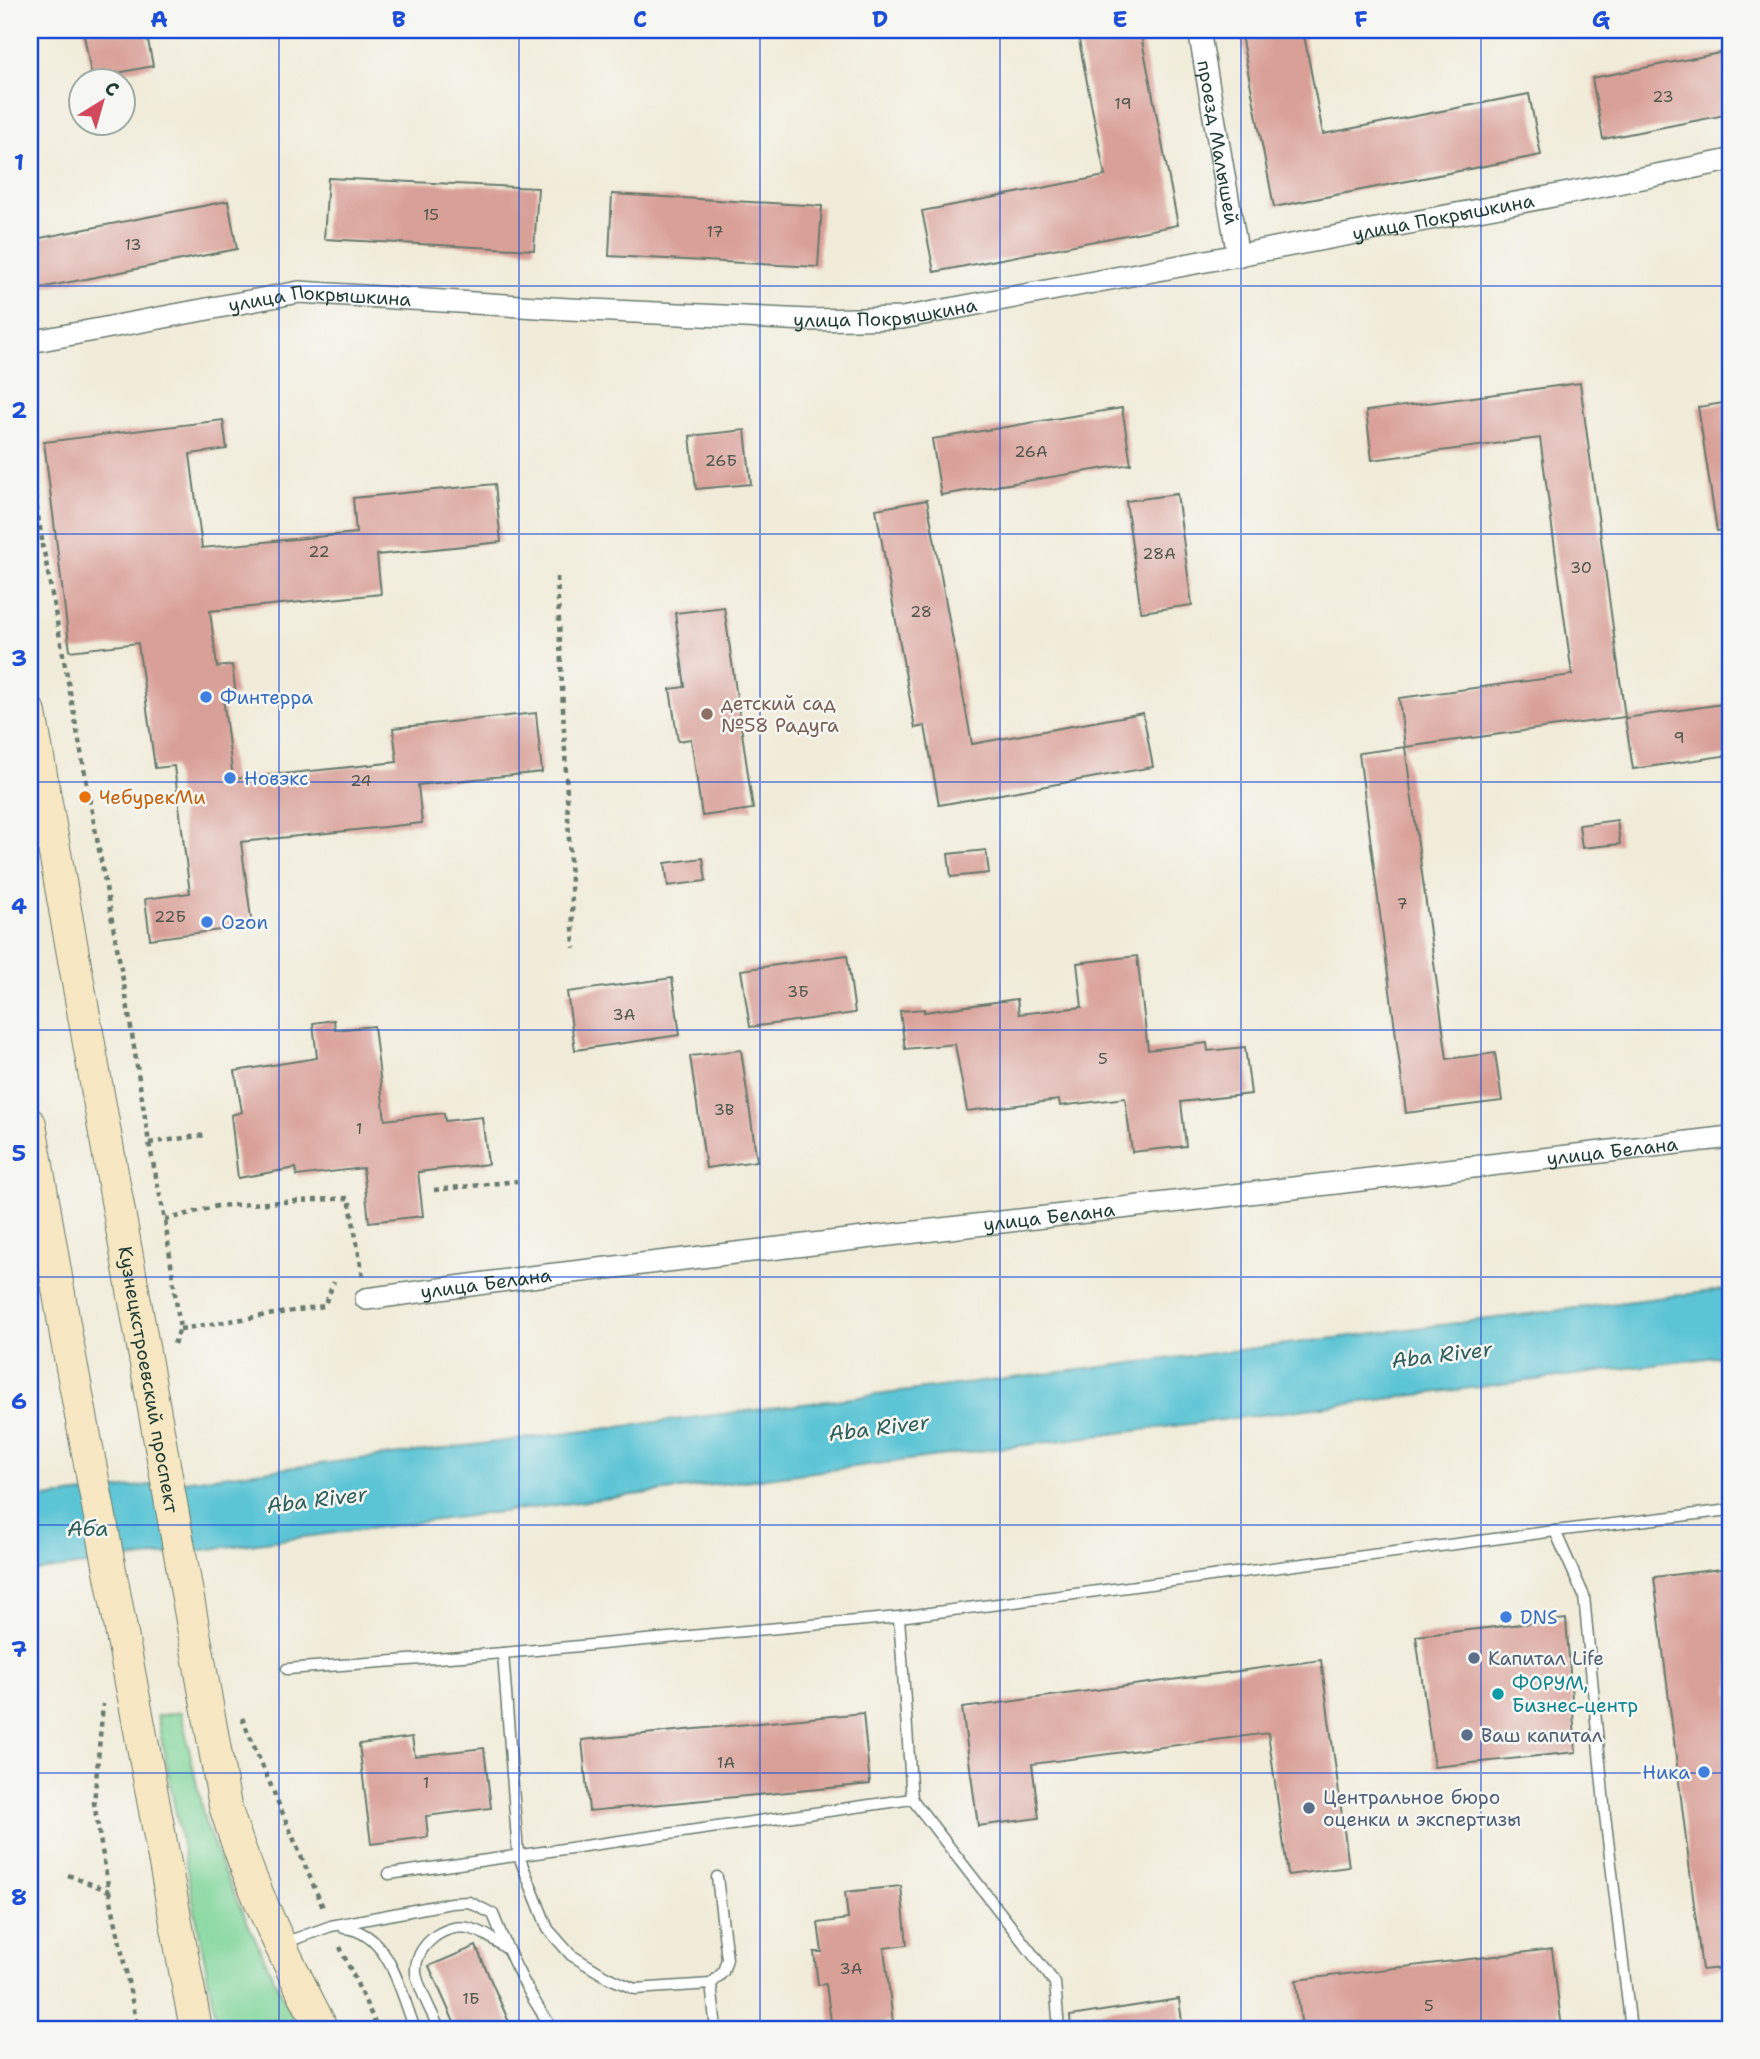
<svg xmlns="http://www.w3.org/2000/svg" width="1760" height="2059" viewBox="0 0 1760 2059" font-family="'Shantell Sans',sans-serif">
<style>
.green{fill:#7ed599;stroke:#4e8966;stroke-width:2}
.water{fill:#5bc5d5;stroke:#3d8184;stroke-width:2}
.building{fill:#d9a098}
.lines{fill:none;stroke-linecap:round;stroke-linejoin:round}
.lane-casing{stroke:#687a6e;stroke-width:13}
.street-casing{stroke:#687a6e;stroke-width:24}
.secondary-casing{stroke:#687a6e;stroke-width:34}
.path{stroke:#687a6e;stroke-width:4.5;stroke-dasharray:5 5;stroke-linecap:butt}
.lane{stroke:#fff;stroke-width:10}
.street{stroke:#fff;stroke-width:21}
.secondary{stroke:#f7e8c3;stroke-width:32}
.grid{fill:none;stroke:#1d4ed8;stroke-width:2;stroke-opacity:0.55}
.shop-dot{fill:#3f7fe0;stroke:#f6f6f2;stroke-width:2.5}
.education-dot{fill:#8d6e63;stroke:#f6f6f2;stroke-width:2.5}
.food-dot{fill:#e8710a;stroke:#f6f6f2;stroke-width:2.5}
.service-dot{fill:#5c6f8a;stroke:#f6f6f2;stroke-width:2.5}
.culture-dot{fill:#0f9aa8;stroke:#f6f6f2;stroke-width:2.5}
.labels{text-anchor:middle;stroke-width:5;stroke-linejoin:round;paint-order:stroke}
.number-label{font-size:16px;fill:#4e564d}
.street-label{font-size:19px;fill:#1f3d34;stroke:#f6f6f2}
.shop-label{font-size:19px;fill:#366cbe;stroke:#f6f6f2;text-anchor:start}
.education-label{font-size:19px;fill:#785e54;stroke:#f6f6f2;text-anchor:start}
.food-label{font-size:19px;fill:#c56008;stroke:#f6f6f2;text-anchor:start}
.service-label{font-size:19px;fill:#4e5e75;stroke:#f6f6f2;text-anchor:start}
.culture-label{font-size:19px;fill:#0d838f;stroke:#f6f6f2;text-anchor:start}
.water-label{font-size:21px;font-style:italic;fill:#2e5f5c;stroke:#f6f6f2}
.neatline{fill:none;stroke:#1d4ed8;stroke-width:2.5}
.grid-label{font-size:23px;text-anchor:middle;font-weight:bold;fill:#1d4ed8}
</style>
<rect width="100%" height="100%" fill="#f6f6f2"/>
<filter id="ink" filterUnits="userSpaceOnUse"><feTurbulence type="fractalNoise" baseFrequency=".0143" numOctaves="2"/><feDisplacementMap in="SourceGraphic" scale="14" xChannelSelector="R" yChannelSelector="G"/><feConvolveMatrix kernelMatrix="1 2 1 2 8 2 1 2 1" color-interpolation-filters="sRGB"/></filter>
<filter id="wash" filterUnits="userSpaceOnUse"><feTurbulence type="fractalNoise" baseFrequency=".00686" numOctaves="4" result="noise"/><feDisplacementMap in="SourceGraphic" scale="28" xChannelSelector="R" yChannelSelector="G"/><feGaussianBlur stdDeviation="1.57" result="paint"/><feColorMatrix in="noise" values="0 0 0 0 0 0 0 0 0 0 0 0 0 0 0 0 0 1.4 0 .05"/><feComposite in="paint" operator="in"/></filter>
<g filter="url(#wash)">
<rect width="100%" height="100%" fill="#f1ecd9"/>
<polygon class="green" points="181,1712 205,1822 224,1873 298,2029 218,2029 157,1716"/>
<polygon class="water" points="1730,1289 1730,1355 30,1572 30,1500"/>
<g id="blocks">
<g class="building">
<polygon points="83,30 146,30 153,66 92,78"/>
<polygon points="1077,30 1140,30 1178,225 934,272 922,211 1105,176"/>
<polygon points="1240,30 1303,30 1323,134 1529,94 1541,155 1274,207"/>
<polygon points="1730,51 1730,114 1603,139 1592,78"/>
<polygon points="328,178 538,188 534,250 324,239"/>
<polygon points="612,194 822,206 818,267 609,256"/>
<polygon points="228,201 237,249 30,290 30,240"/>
<polygon points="1580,383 1625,717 1405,747 1399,698 1572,675 1540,438 1372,460 1366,411"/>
<polygon points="1730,402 1730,530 1717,531 1698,407"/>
<polygon points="1122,408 1131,464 941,495 932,439"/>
<polygon points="223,420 227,449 190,454 202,548 356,533 353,498 495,484 501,542 377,555 381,594 210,611 217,667 232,665 236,695 223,697 233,779 397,762 393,728 536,713 542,772 418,785 422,823 241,842 252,926 150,939 145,899 190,893 174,766 155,768 138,643 70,651 44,442"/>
<polygon points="745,430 751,484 696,489 690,436"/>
<polygon points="1177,494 1192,605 1141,612 1126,501"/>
<polygon points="927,500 972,744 1143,713 1153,767 939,805 925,726 915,728 876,509"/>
<polygon points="724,607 753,809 702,816 691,739 678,741 670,689 685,687 675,613"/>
<polygon points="1730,703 1730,755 1633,769 1625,718"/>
<polygon points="1405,747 1447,1059 1495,1053 1502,1101 1406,1113 1359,753"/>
<polygon points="1617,820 1620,844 1582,848 1579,825"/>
<polygon points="986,850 989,873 951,877 948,854"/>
<polygon points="703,858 706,881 668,886 665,863"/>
<polygon points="847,955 855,1013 750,1027 741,970"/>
<polygon points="1137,956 1148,1050 1207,1043 1208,1051 1245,1047 1251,1094 1181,1102 1186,1146 1132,1152 1125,1098 1060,1106 1059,1100 967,1111 955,1044 905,1049 900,1011 924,1009 924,1012 1017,999 1019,1014 1082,1007 1077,963"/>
<polygon points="672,978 680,1035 575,1050 567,992"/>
<polygon points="334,1020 335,1030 374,1026 385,1120 444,1113 445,1121 482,1117 488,1164 418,1172 423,1216 369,1222 363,1168 297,1176 296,1168 238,1178 231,1115 242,1112 235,1071 317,1058 313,1023"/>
<polygon points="741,1050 757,1161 706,1168 690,1056"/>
<polygon points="1730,1568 1730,1967 1702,1970 1654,1577"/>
<polygon points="1566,1619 1576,1752 1434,1767 1416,1636"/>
<polygon points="1321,1660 1349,1867 1288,1875 1268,1733 1032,1764 1039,1818 978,1826 962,1708"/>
<polygon points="863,1713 870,1784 589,1811 582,1740"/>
<polygon points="412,1737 415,1756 484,1748 491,1808 426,1816 428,1837 371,1844 359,1744"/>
<polygon points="901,1886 907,1945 884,1948 893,2022 882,2023 883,2029 832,2029 826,1984 818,1985 814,1952 822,1952 818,1923 848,1919 845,1892"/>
<polygon points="476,1946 512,2029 457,2029 429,1966"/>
<polygon points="1552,1949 1562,2029 1302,2029 1296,1980"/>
<polygon points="1179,1999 1183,2029 1071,2029 1070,2016"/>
</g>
</g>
</g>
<g filter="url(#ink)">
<use href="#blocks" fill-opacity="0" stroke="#687a6e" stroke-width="2"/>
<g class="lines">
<defs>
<g id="lane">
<polyline points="1555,1531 1730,1510"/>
<polyline points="899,1617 912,1799 1055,1983 1059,2029"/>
<polyline points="503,1653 518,1854 548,1929 571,1955 607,1977 635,1989 711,1984 716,2029"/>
<polyline points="287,1669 503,1653 899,1617 1555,1531 1584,1596 1605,1815 1631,2029"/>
<polyline points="389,1874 912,1799"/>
<path d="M344,1928C390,1932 401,1994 415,2029"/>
<path d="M281,1944L331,1926L451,1903L469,1902L493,1914C509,1955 527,1994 553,2029"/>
<polyline points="711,1984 723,1972 727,1959 717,1877"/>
<path d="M439,2029C433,2014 418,1988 416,1973C414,1947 443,1923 468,1928C483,1931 494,1940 507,1949"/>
</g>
<g id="street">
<path id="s1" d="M1199,30L1238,256"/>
<path id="s2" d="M30,342L299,292L569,309L809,320L902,318L1569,193L1730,160"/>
<path id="s3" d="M366,1299L530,1277L1730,1137"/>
</g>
<g id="secondary">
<path id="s4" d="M30,713L225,1806C249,1884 285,1957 322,2029"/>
<polyline points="30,1124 67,1341 196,2029"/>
</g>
</defs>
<use href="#lane" class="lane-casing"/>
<use href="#street" class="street-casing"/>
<use href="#secondary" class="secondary-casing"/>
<g class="path">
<polyline points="30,467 43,546"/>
<polyline points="30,548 43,546 126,996 149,1143 165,1220 180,1329 174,1344"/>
<polyline points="557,577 574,948"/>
<polyline points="149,1143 205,1135"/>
<polyline points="434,1190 517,1181"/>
<polyline points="165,1220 217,1206 349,1198 363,1277"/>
<polyline points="180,1329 324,1306 334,1282"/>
<polyline points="30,1339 31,1346 39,1356"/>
<polyline points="242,1718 324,1910"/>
<polyline points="68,1875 109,1891 94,1803 103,1704"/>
<polyline points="109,1891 138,2029"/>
<polyline points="340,1947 378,2029"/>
</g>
<use href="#lane" class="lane"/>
<use href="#street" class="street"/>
<use href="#secondary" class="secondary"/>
</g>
</g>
<path class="grid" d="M279,30V2029M519,30V2029M760,30V2029M1000,30V2029M1241,30V2029M1481,30V2029M30,286H1730M30,534H1730M30,782H1730M30,1030H1730M30,1277H1730M30,1525H1730M30,1773H1730"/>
<g class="shop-dot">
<circle cx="206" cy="697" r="7"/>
<circle cx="230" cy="778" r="7"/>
<circle cx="207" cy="922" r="7"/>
<circle cx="1506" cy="1617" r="7"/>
<circle cx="1704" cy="1772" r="7"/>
</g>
<circle class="education-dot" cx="707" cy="714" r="7"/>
<circle class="food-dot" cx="85" cy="797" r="7"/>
<g class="service-dot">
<circle cx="1474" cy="1658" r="7"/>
<circle cx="1467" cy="1735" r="7"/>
<circle cx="1309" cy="1808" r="7"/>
</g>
<circle class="culture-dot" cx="1498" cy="1694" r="7"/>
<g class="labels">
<g class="number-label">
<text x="1663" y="102">23</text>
<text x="1123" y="109">19</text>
<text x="431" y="220">15</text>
<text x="715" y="237">17</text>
<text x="133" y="250">13</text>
<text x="1031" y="457">26А</text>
<text x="721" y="466">26Б</text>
<text x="319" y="557">22</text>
<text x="1159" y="559">28А</text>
<text x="1581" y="573">30</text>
<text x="921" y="617">28</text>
<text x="1679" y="743">9</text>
<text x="361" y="786">24</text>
<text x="1402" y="909">7</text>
<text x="170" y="922">22Б</text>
<text x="798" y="997">3Б</text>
<text x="624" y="1020">3А</text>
<text x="1103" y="1064">5</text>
<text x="724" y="1115">3В</text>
<text x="359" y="1134">1</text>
<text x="726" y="1768">1А</text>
<text x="426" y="1788">1</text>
<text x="851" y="1974">3А</text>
<text x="471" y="2004">1Б</text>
<text x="1429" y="2011">5</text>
</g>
<g class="street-label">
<text dy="7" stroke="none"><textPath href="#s1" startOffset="114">проезд Малышей</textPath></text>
<text dy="7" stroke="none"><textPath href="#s2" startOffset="1428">улица Покрышкина</textPath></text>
<text dy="7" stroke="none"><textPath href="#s2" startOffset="294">улица Покрышкина</textPath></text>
<text dy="7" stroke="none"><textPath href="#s2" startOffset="861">улица Покрышкина</textPath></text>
<text dy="7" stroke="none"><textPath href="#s3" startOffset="1255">улица Белана</textPath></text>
<text dy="7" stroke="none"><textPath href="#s3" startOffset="688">улица Белана</textPath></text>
<text dy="7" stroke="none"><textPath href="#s3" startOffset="121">улица Белана</textPath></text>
<text dy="7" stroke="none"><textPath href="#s4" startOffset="677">Кузнецкстроевский проспект</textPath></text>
</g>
<g class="shop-label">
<text x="220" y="704">Финтерра</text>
<text x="244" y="785">Новэкс</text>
<text x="221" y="929">Ozon</text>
<text x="1520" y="1624">DNS</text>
<text x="1690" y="1779" text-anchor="end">Ника</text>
</g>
<g class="education-label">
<text x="721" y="710">детский сад<tspan x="721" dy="22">№58 Радуга</tspan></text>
</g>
<g class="food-label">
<text x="99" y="804">ЧебурекМи</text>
</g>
<g class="service-label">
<text x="1488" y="1665">Капитал Life</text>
<text x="1481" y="1742">Ваш капитал</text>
<text x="1323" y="1804">Центральное бюро<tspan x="1323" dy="22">оценки и экспертизы</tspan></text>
</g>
<g class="culture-label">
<text x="1512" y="1690">ФОРУМ,<tspan x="1512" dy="22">Бизнес-центр</tspan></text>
</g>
<g class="water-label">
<text transform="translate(1442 1355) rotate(-7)" y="7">Aba River</text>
<text transform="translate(879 1428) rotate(-7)" y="7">Aba River</text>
<text transform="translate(317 1500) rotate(-7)" y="7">Aba River</text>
<text x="88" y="1536">Аба</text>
</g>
</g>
<rect width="1760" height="2059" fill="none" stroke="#f6f6f2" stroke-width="77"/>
<g transform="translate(102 102) rotate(37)"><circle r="33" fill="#f6f6f2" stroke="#a0aca6" stroke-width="2"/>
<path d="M0-5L12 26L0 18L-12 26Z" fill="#d1495b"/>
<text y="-10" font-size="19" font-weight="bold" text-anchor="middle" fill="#1f3d34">С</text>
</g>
<rect x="38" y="38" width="1684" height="1983" class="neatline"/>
<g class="grid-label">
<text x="159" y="27">A</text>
<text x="399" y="27">B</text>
<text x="640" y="27">C</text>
<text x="880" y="27">D</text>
<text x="1120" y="27">E</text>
<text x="1361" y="27">F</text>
<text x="1601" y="27">G</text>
<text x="19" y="170">1</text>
<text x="19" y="418">2</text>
<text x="19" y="666">3</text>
<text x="19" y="914">4</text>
<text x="19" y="1161">5</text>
<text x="19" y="1409">6</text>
<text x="19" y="1657">7</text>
<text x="19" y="1905">8</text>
</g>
</svg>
